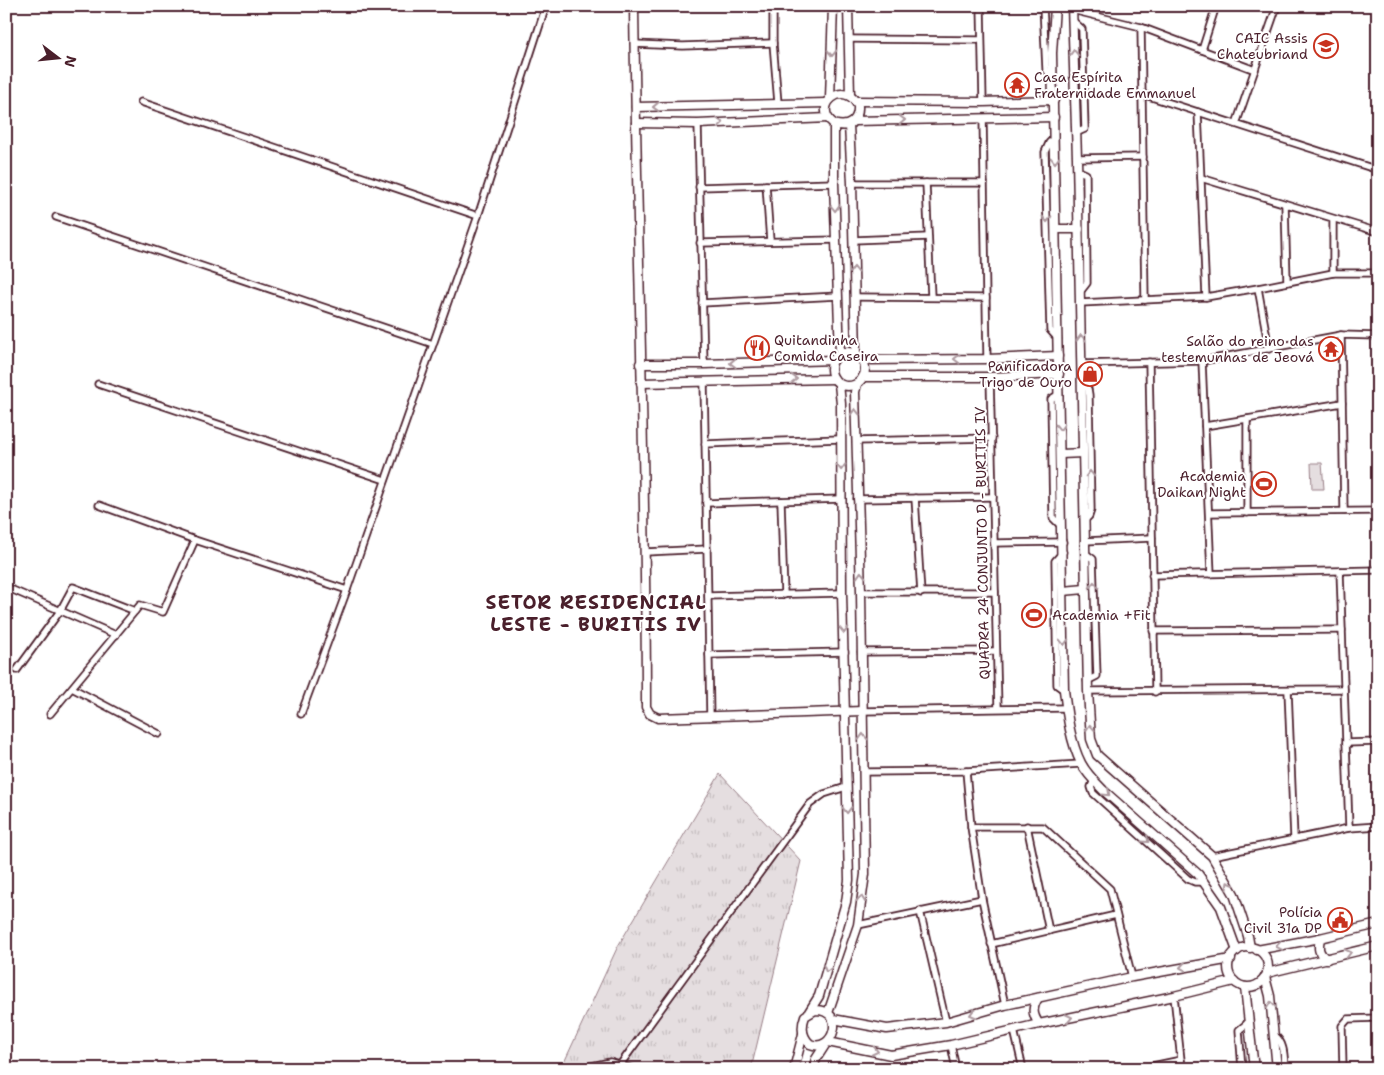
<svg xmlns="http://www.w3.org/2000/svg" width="1384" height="1075" viewBox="0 0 1384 1075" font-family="'Shantell Sans',sans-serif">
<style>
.grass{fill:url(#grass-tufts);stroke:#987e86}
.pitch{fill:#e5dee0;stroke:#987e86}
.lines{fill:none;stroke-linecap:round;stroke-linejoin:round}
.minor-casing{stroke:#4a1f2b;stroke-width:9}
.tertiary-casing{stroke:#4a1f2b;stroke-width:11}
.minor{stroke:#fff;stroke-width:5.5}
.tertiary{stroke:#fff;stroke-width:8}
.oneway{stroke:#ae9aa0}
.labels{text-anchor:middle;stroke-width:4;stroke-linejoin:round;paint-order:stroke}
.poi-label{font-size:14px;fill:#4a1f2b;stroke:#fff;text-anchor:end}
.street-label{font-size:14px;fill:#4a1f2b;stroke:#fff}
.district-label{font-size:19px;font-weight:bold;letter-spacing:1px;fill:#4a1f2b;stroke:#fff}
</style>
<defs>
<pattern id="grass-tufts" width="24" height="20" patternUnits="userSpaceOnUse" patternTransform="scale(1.25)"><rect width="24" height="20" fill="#e5dee0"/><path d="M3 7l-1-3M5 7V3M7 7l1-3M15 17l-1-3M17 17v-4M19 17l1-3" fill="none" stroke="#c6bec0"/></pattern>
</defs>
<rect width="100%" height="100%" fill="#fff"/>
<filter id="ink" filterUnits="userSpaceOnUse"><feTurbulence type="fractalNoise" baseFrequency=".02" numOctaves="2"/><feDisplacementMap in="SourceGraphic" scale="10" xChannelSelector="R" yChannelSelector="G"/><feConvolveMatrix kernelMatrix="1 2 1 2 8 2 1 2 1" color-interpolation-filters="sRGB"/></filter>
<g filter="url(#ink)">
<polygon class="grass" points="720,774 801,861 751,1069 561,1069 618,946"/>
<polygon class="pitch" points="1311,463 1322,463 1324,489 1312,489"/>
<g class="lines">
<defs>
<g id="minor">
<polyline points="532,6 545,10"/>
<polyline points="773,6 773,43 778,103"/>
<polyline points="981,6 983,102"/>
<polyline points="1043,6 1046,69 1053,80"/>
<polyline points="1072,10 1141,27"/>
<polyline points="1072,20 1082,29 1085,129 1076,133"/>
<polyline points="848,39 981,40"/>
<polyline points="634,44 683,46 773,43"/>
<polyline points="1202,50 1216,6"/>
<polyline points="1142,94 1378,170"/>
<polyline points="141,102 478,216"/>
<polyline points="1198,112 1206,297"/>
<polyline points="983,118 987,359"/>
<polyline points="698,124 704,364"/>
<polyline points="1236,124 1277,6"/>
<polyline points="1054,138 1049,143 1045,152 1050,330 1058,339"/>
<polyline points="1077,158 1143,157"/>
<polyline points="1077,170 1086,174 1087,283 1080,292"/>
<polyline points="1201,178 1378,232"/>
<polyline points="852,183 984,183"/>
<polyline points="926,183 931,297"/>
<polyline points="766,185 770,241"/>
<polyline points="699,187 834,183"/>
<polyline points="1285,204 1287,282"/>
<polyline points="56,217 433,344"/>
<polyline points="1333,219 1333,273"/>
<polyline points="854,240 928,237"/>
<polyline points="700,243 836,240"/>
<polyline points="1258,288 1269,349"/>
<polyline points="855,297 986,298"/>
<polyline points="1145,300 1141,27 1255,70"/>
<polyline points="702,303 838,296"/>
<polyline points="1080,303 1206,297 1258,288 1333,273 1378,273"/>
<polyline points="1341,335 1344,511"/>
<polyline points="1202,361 1211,574"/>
<polyline points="1149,362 1155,692"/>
<polyline points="1081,364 1202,361 1341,335 1378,336"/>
<polyline points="990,377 998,708"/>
<polyline points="704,381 710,717"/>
<polyline points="1081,381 1088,389 1089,395 1091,510 1089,516 1084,521"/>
<polyline points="98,384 385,480"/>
<polyline points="1059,394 1051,399 1053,518 1061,526"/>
<polyline points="1205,426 1342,403"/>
<polyline points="856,441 992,438"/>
<polyline points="705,444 840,439"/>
<polyline points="915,498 921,593"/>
<polyline points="857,499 993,497"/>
<polyline points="781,501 784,595"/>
<polyline points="706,503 842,499"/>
<polyline points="99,505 195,540 347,590"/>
<polyline points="1209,513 1378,511"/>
<polyline points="1247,513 1247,419"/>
<polyline points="1084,541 1152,538"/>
<polyline points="994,543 1063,542"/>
<polyline points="646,552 707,549"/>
<polyline points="1063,552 1055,561 1057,685 1064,690"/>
<polyline points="1085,553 1093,559 1097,676 1087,681"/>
<polyline points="1340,571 1349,828"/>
<polyline points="1152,575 1378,570"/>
<polyline points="6,587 116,635"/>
<polyline points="861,592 995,592"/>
<polyline points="708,596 842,593"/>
<polyline points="1153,631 1342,630"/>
<polyline points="861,652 996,651"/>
<polyline points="709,655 845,652"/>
<polyline points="17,670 60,611 73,587 135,611"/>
<polyline points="72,688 159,734"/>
<polyline points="1288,690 1294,838"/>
<polyline points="1088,691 1344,689"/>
<polyline points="862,711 1066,708"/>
<polyline points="50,714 140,605 163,612 195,540"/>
<polyline points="301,714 347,590 478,216 546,6"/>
<polyline points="1346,743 1378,742"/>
<polyline points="966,771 971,827 982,899 1005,1005"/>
<polyline points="864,772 966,771 1081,764"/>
<polyline points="1094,780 1091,787 1093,793 1188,879 1195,882 1203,882"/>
<polyline points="1027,826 1049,931"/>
<polyline points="971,827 1043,827 1110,889 1132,977"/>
<polyline points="1212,856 1349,828 1378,826"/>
<polyline points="920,911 946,1022"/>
<polyline points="858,925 982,899"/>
<polyline points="991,944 1116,915"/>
<polyline points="1174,996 1182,1069"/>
<polyline points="1014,1030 1023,1069"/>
<path d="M1274,1035C1285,1043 1284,1056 1285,1069"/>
<polyline points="951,1045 956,1069"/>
<polyline points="578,1069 610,1062 633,1069"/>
<polyline points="617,1069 810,804 824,794 846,787"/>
<polyline points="1138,1069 1181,1060"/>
<polyline points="1242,1069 1239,1030 1249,1022"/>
<polyline points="1343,1069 1342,1026 1348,1019 1378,1018"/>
</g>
<g id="tertiary">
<path d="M634,6C637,240 646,473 646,707L650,714L658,718L862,711"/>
<polyline points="848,6 850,96"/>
<path d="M1055,6L1052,53L1064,690C1067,714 1070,741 1081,763C1086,773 1095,782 1103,790L1198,874L1221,907L1237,951"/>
<polyline points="1072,6 1077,158 1088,691 1091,739 1097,755 1212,856 1234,894 1248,936 1250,948"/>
<polyline points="830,99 833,6"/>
<polyline points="855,101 983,102 1054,100"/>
<polyline points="636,107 827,103"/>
<polyline points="854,121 1054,117"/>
<polyline points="636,123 698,124 828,118"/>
<path d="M834,124C848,129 859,121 858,106C845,78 810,106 834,124V183L840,355"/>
<polyline points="849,125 852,183 856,354"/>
<polyline points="1056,229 1079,229"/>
<circle cx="848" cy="369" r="17"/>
<polyline points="862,360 987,359 1058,356"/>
<polyline points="640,364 704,364 834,360"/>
<polyline points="863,377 990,377 1059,374"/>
<polyline points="641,383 834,379"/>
<polyline points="1061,454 1083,453"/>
<polyline points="1063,591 1085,589"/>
<path d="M1320,938C1318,948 1318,954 1327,959"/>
<circle cx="1248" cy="967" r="20"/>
<polyline points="1257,950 1320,938 1378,924"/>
<polyline points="1267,973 1378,946"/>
<polyline points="1265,977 1270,996 1277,1069"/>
<polyline points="1245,987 1254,1069"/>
<path d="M1038,998C1032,1008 1032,1014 1039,1024"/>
<path d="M815,1010C847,1009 834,1054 810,1044C802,1037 801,1027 805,1016Z"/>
<polyline points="809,1012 819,996 846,902 849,880 842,593 841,404 839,384"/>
<polyline points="828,1013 858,925 865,874 861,592 855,392 857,384"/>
<polyline points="833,1019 887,1029 946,1022 1005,1005 1132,977 1231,959"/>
<polyline points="828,1042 891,1055 951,1045 1039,1024 1174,996 1234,981"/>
<polyline points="794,1069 803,1034"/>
<polyline points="813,1069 816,1059 825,1045"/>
</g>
</defs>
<use href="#minor" class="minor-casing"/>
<use href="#tertiary" class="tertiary-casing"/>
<use href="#minor" class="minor"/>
<use href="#tertiary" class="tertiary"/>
</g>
<defs><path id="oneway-chevron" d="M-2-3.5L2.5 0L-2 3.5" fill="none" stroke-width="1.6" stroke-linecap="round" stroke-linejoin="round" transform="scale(1.25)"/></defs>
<g class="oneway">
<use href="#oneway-chevron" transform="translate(832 53) rotate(91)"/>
<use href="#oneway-chevron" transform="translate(1074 53) rotate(-92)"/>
<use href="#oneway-chevron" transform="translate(656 107) rotate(178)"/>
<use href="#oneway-chevron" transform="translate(902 120) rotate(-2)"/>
<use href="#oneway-chevron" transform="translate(720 123) rotate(-3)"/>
<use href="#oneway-chevron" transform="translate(1055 160) rotate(89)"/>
<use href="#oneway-chevron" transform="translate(835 208) rotate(88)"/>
<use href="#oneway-chevron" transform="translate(1047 219) rotate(89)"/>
<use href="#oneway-chevron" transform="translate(854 270) rotate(-91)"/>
<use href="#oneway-chevron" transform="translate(1081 338) rotate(-91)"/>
<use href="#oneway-chevron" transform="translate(957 359) rotate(180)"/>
<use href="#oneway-chevron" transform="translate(733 363) rotate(178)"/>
<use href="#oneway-chevron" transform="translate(794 379) rotate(-1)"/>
<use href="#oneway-chevron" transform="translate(855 412) rotate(-91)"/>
<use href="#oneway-chevron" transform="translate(1060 427) rotate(88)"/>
<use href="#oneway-chevron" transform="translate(841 467) rotate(88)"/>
<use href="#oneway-chevron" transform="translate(1090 474) rotate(-91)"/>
<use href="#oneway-chevron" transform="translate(861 575) rotate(-93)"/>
<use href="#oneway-chevron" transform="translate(1094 585) rotate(-92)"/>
<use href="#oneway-chevron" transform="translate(844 630) rotate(88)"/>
<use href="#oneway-chevron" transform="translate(1064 642) rotate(89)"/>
<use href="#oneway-chevron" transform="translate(1090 728) rotate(-94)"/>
<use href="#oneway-chevron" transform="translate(863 737) rotate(-92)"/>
<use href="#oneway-chevron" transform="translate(1107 793) rotate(43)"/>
<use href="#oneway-chevron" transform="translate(847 810) rotate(88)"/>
<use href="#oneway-chevron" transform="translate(1146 840) rotate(42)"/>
<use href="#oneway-chevron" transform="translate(1229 885) rotate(-120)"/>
<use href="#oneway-chevron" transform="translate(861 899) rotate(-83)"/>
<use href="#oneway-chevron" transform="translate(1279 946) rotate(170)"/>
<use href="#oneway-chevron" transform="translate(1348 953) rotate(-14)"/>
<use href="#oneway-chevron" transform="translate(1183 967) rotate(170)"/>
<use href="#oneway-chevron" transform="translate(827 969) rotate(106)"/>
<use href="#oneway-chevron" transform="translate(1271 1005) rotate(-96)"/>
<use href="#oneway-chevron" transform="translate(973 1014) rotate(164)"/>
<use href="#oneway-chevron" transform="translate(1069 1018) rotate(-12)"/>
<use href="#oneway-chevron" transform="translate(875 1051) rotate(12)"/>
</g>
</g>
<defs>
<symbol id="school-ring" viewBox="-11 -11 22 22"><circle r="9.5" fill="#fff" stroke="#c8321e" stroke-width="1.5"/><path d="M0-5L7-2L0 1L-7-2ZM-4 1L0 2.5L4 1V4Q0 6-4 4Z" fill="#c8321e"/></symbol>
<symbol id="temple-ring" viewBox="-11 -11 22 22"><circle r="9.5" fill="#fff" stroke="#c8321e" stroke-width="1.5"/><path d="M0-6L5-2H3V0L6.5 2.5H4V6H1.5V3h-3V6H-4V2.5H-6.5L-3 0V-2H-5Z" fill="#c8321e"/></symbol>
<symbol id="restaurant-ring" viewBox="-11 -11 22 22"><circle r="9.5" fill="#fff" stroke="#c8321e" stroke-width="1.5"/><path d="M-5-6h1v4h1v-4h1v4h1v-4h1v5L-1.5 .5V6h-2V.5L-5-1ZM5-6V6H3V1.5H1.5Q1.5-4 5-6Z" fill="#c8321e"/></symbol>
<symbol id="shop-ring" viewBox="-11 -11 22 22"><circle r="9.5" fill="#fff" stroke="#c8321e" stroke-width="1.5"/><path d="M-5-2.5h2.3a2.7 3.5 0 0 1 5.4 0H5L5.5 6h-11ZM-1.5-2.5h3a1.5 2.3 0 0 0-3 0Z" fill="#c8321e"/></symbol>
<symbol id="stadium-ring" viewBox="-11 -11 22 22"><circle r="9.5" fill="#fff" stroke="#c8321e" stroke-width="1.5"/><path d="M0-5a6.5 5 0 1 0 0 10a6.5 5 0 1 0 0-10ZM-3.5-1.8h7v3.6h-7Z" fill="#c8321e"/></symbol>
<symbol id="civic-ring" viewBox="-11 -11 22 22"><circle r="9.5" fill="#fff" stroke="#c8321e" stroke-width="1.5"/><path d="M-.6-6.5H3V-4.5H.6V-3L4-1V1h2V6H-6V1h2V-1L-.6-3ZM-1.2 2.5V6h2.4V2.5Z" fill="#c8321e"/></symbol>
</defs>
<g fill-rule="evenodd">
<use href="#school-ring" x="1312" y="32" width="28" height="28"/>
<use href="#temple-ring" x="1003" y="71" width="28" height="28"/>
<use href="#restaurant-ring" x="743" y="334" width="28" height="28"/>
<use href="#temple-ring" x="1317" y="335" width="28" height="28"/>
<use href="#shop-ring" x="1076" y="360" width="28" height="28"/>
<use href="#stadium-ring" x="1250" y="470" width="28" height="28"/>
<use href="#stadium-ring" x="1020" y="601" width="28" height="28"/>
<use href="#civic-ring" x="1326" y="906" width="28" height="28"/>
</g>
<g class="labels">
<g class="poi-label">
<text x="1308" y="43">CAIC Assis<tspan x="1308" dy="16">Chateubriand</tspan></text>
<text x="1034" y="82" text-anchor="start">Casa Espírita<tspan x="1034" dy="16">Fraternidade Emmanuel</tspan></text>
<text x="774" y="345" text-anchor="start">Quitandinha<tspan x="774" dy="16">Comida Caseira</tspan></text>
<text x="1314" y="346">Salão do reino das<tspan x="1314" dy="16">testemunhas de Jeová</tspan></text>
<text x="1072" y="371">Panificadora<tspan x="1072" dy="16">Trigo de Ouro</tspan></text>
<text x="1246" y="481">Academia<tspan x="1246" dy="16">Daikan Night</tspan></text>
<text x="1052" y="620" text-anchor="start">Academia +Fit</text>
<text x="1322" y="917">Polícia<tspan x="1322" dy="16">Civil 31a DP</tspan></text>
</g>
<g class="street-label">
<text transform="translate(982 543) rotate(-91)" y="5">QUADRA 24 CONJUNTO D - BURITIS IV</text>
</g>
<g class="district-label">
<text x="596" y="609">SETOR RESIDENCIAL<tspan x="596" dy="22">LESTE - BURITIS IV</tspan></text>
</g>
</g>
<rect width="1384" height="1075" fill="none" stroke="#fff" stroke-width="25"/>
<rect x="12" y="12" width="1359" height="1050" fill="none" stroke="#4a1f2b" stroke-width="2" filter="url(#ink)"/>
<g transform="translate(58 58) rotate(106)" stroke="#ffffff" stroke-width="4" paint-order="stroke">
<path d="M0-4L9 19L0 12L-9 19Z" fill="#4a1f2b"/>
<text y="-8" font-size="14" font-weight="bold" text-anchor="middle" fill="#4a1f2b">N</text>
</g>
</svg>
